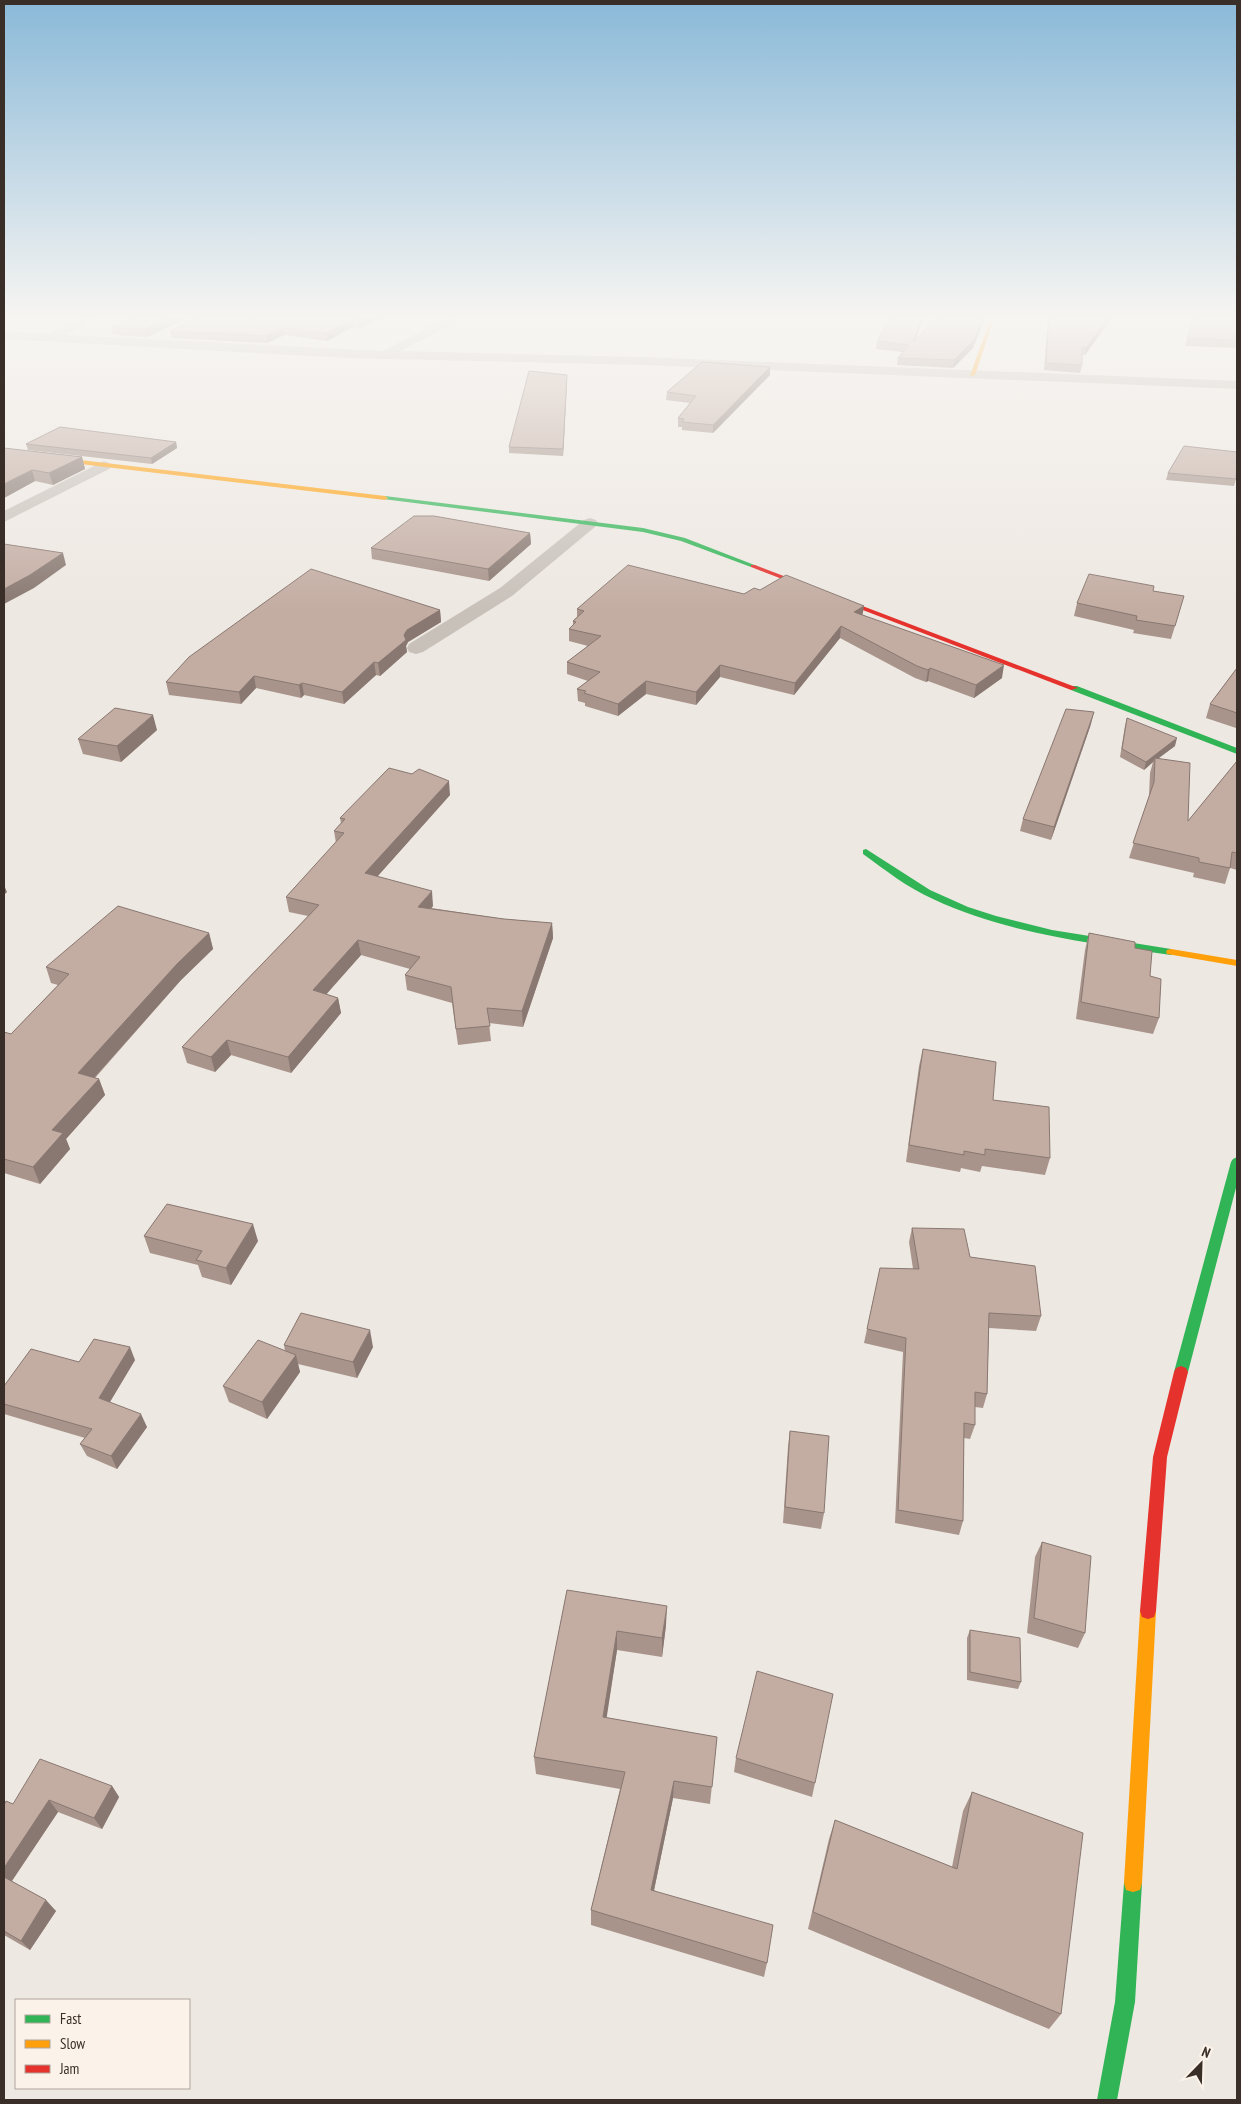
<svg xmlns="http://www.w3.org/2000/svg" width="1241" height="2104" viewBox="0 0 1241 2104" font-family="'PT Sans Narrow',sans-serif">
<style>
.lines{fill:none;stroke-linecap:round;stroke-linejoin:round}
.street{fill:#c8c1ba;fill-rule:evenodd}
.fast{fill:#30b455;fill-rule:evenodd}
.slow{fill:#ff9f0a;fill-rule:evenodd}
.jam{fill:#e5322d;fill-rule:evenodd}
.wall{fill:#a8948b}
.shaded-wall{fill:#887871}
.building{fill:#c3aca2;stroke:#887871}
</style>
<rect width="100%" height="100%" fill="#eee8e2"/>
<g class="lines">
<g class="street">
<polygon points="86,316 99,317 66,335 383,351 450,316 464,316 462,319 401,351 643,357 1237,381 1237,389 643,365 349,358 4,339 4,331 48,334"/>
<polygon points="104,461 109,463 112,466 109,469 4,522 4,511"/>
<polygon points="590,518 596,520 598,523 596,526 512,596 423,652 416,654 409,652 407,648 409,644 500,588 584,520"/>
</g>
<g class="fast">
<polygon points="385,496 643,528 685,538 757,566 751,567 681,541 643,532 383,499 382,498"/>
<polygon points="1071,686 1077,686 1237,748 1237,754 1071,690"/>
<path d="M866,849L930,890L968,907L996,916L1052,930L1171,949L1176,952L1171,955C1091,943 1008,934 933,899C908,888 885,870 863,854V850Z"/>
<polygon points="1237,1157 1237,1184 1188,1372 1186,1376 1181,1378 1176,1376 1174,1372 1231,1162 1233,1159"/>
<polygon points="1133,1874 1140,1876 1142,1883 1135,2002 1117,2100 1097,2100 1115,2002 1124,1883 1126,1876"/>
</g>
<g class="slow">
<polygon points="991,316 995,316 975,375 970,376"/>
<polygon points="4,451 385,496 388,498 385,500 4,455"/>
<polygon points="1171,949 1237,960 1237,966 1167,954 1166,952 1167,950"/>
<polygon points="1148,1603 1154,1605 1156,1611 1142,1883 1140,1890 1133,1892 1126,1890 1124,1883 1140,1611 1142,1605"/>
</g>
<g class="jam">
<polygon points="751,565 755,565 1078,688 1071,690 751,567"/>
<polygon points="1181,1366 1186,1368 1188,1372 1167,1457 1156,1611 1154,1617 1148,1619 1142,1617 1140,1611 1153,1457 1174,1372 1176,1368"/>
</g>
</g>
<g class="wall">
<polygon points="104,316 192,316 147,337 125,336 112,334 111,327 128,319"/>
<polygon points="202,316 388,316 379,321 375,320 360,328 353,327 327,341 284,335 267,343 172,338 170,331"/>
<polygon points="891,316 924,316 916,339 973,348 953,368 897,365 898,358 903,352 876,349 877,341"/>
<polygon points="1048,316 1113,316 1085,355 1082,355 1082,365 1080,373 1044,370"/>
<polygon points="1237,316 1237,348 1185,346 1187,338"/>
<polygon points="770,367 770,375 713,433 682,430 682,427 678,427 678,418 690,403 666,400 667,392"/>
<polygon points="567,381 563,456 509,453 509,447"/>
<polygon points="176,442 177,448 152,464 28,450 26,444"/>
<polygon points="4,448 82,457 85,469 53,485 35,481 4,498"/>
<polygon points="1168,473 1236,479 1234,486 1166,480"/>
<polygon points="530,533 531,544 489,581 372,559 371,548"/>
<polygon points="760,590 863,615 1002,678 974,698 928,681 926,682 915,678 840,638 794,695 720,677 696,705 646,694 618,716 585,706 585,703 578,701 577,689 588,681 567,674 567,662 588,646 569,641 569,629 573,625 573,621 577,617 577,609 744,594"/>
<polygon points="1153,591 1184,596 1171,639 1133,633 1134,630 1074,616 1077,603"/>
<polygon points="440,610 441,622 408,642 406,646 407,652 380,676 376,675 344,704 304,695 301,698 256,688 241,704 169,695 166,682"/>
<polygon points="1237,668 1237,727 1236,728 1206,718 1210,704"/>
<polygon points="1127,718 1175,746 1158,758 1188,821 1237,761 1237,870 1230,868 1225,884 1193,877 1194,873 1129,858 1149,796 1150,773 1153,762 1144,770 1120,757 1125,726"/>
<polygon points="1091,724 1051,840 1020,831 1023,819"/>
<polygon points="157,730 121,762 83,754 78,739"/>
<polygon points="450,795 377,877 433,906 431,908 504,919 552,923 553,938 523,1027 489,1023 491,1041 458,1045 452,1003 407,990 405,975 410,969 361,955 326,994 338,998 341,1013 291,1073 231,1055 215,1072 187,1063 182,1047 308,916 289,912 286,897 336,843 334,831 341,823 340,818"/>
<polygon points="209,933 213,949 181,980 95,1078 99,1079 105,1095 66,1139 70,1149 40,1184 4,1173 4,1032 11,1034 58,985 51,983 46,967"/>
<polygon points="1089,933 1135,948 1150,976 1159,1018 1153,1034 1076,1019 1085,950"/>
<polygon points="923,1049 993,1100 1050,1158 1045,1175 982,1166 980,1172 961,1168 960,1172 906,1162 919,1066"/>
<polygon points="912,1228 970,1257 1041,1316 1036,1331 989,1328 987,1394 983,1408 975,1407 975,1425 970,1439 964,1438 963,1521 959,1535 895,1523 903,1352 864,1343 880,1268 913,1269 909,1242"/>
<polygon points="144,1236 258,1241 231,1285 202,1277 198,1265 150,1253"/>
<polygon points="284,1345 373,1347 357,1378 298,1364 300,1372 267,1419 229,1402 223,1386 285,1351"/>
<polygon points="135,1360 110,1402 147,1427 117,1469 87,1456 80,1444 85,1438 4,1414 4,1386 79,1362"/>
<polygon points="790,1431 824,1513 821,1529 783,1523 788,1447"/>
<polygon points="1042,1542 1085,1633 1078,1648 1027,1633 1035,1557"/>
<polygon points="567,1590 666,1625 662,1657 617,1650 606,1718 717,1737 710,1804 673,1798 654,1890 767,1963 764,1977 591,1925 591,1910 620,1789 536,1774 534,1757"/>
<polygon points="970,1630 1021,1682 1018,1689 967,1680 967,1638"/>
<polygon points="736,1758 815,1783 812,1797 734,1772"/>
<polygon points="112,1786 119,1797 102,1829 58,1812 12,1881 56,1911 30,1950 4,1935 4,1805 13,1804"/>
<polygon points="972,1792 1061,2014 1049,2029 808,1929 829,1839 835,1820 952,1867 963,1811"/>
</g>
<g class="shaded-wall">
<polygon points="174,316 192,316 147,337 145,329"/>
<polygon points="369,316 375,316 375,320 360,328 359,321"/>
<polygon points="379,316 388,316 379,321"/>
<polygon points="922,316 924,316 912,349 913,342"/>
<polygon points="984,316 986,316 973,348 953,368 954,360"/>
<polygon points="1109,316 1113,316 1085,355 1086,348"/>
<polygon points="352,320 353,327 327,341 326,333"/>
<polygon points="283,328 284,335 267,343 266,336"/>
<polygon points="770,367 770,375 713,433 713,425"/>
<polygon points="567,375 567,381 563,456 563,449"/>
<polygon points="176,442 177,448 152,464 151,458"/>
<polygon points="82,457 85,469 53,485 49,473"/>
<polygon points="32,470 35,481 4,498 4,484"/>
<polygon points="530,533 531,544 489,581 488,569"/>
<polygon points="63,553 66,565 34,588 4,604 4,589"/>
<polygon points="864,606 862,618 854,612"/>
<polygon points="440,610 441,622 408,642 406,646 407,652 380,676 378,663 404,635 407,630"/>
<polygon points="841,626 840,638 794,695 795,683"/>
<polygon points="374,662 376,675 344,704 342,692"/>
<polygon points="720,665 720,677 696,705 696,692"/>
<polygon points="1004,665 1002,678 974,698 976,685"/>
<polygon points="930,668 928,681 926,682 928,670"/>
<polygon points="254,676 256,688 241,704 239,692"/>
<polygon points="646,681 646,694 618,716 618,704"/>
<polygon points="302,683 304,695 301,698 299,685"/>
<polygon points="1094,712 1091,724 1051,840 1054,827"/>
<polygon points="153,715 157,730 121,762 117,746"/>
<polygon points="1177,738 1175,746 1155,761 1155,758 1153,762 1144,770 1146,762"/>
<polygon points="449,781 450,795 367,888 365,873"/>
<polygon points="4,885 7,892 4,895"/>
<polygon points="432,891 433,906 420,922 418,907"/>
<polygon points="552,923 553,938 523,1027 522,1011"/>
<polygon points="209,933 213,949 181,980 84,1089 78,1073 177,964"/>
<polygon points="358,940 361,955 316,1006 313,990"/>
<polygon points="338,998 341,1013 291,1073 288,1057"/>
<polygon points="227,1040 231,1055 215,1072 211,1057"/>
<polygon points="99,1079 105,1095 66,1139 70,1149 40,1184 33,1167 52,1130"/>
<polygon points="253,1224 258,1241 231,1285 226,1268"/>
<polygon points="370,1330 373,1347 357,1378 353,1362"/>
<polygon points="130,1347 135,1360 105,1410 99,1398"/>
<polygon points="296,1355 300,1372 267,1419 262,1402"/>
<polygon points="141,1414 147,1427 117,1469 111,1456"/>
<polygon points="667,1606 666,1625 662,1657 662,1638"/>
<polygon points="617,1631 617,1650 604,1735 603,1717"/>
<polygon points="674,1781 673,1798 651,1905 651,1890"/>
<polygon points="112,1786 119,1797 102,1829 94,1818"/>
<polygon points="49,1800 58,1812 9,1885 4,1879 4,1868"/>
<polygon points="46,1900 56,1911 30,1950 21,1941"/>
</g>
<g class="building">
<polygon points="135,316 174,316 145,329 123,328 111,327"/>
<polygon points="202,316 369,316 359,321 352,320 326,333 283,328 266,336 170,331"/>
<polygon points="891,316 922,316 913,342 938,316 984,316 974,340 954,360 898,358 909,345 877,341"/>
<polygon points="1049,316 1109,316 1086,348 1082,347 1082,365 1046,363"/>
<polygon points="1194,316 1237,316 1237,340 1187,338"/>
<polygon points="702,362 770,367 713,425 682,422 684,419 678,418 696,396 667,392"/>
<polygon points="529,371 567,375 563,449 509,447"/>
<polygon points="60,427 176,442 151,458 26,444"/>
<polygon points="1184,446 1237,452 1237,466 1236,479 1168,473"/>
<polygon points="4,448 82,457 49,473 32,470 4,484"/>
<polygon points="414,516 434,516 530,533 488,569 371,548"/>
<polygon points="4,544 63,553 30,575 4,589"/>
<polygon points="628,565 744,594 754,588 760,590 786,575 864,606 854,612 1004,665 976,685 930,668 928,670 917,666 841,626 795,683 720,665 696,692 646,681 618,704 584,693 586,691 577,689 600,672 567,662 601,636 569,629 576,622 573,621 584,611 577,609"/>
<polygon points="311,569 440,610 407,630 404,635 406,640 378,663 374,662 342,692 302,683 299,685 254,676 239,692 166,682 189,657"/>
<polygon points="1089,574 1154,586 1153,591 1184,596 1175,626 1136,620 1137,616 1077,603"/>
<polygon points="1237,668 1237,713 1210,704"/>
<polygon points="115,708 153,715 117,746 78,739"/>
<polygon points="1066,709 1094,712 1054,827 1023,819"/>
<polygon points="1127,718 1177,738 1146,762 1122,749"/>
<polygon points="1155,758 1190,763 1188,821 1237,761 1237,853 1232,852 1230,868 1199,862 1199,858 1133,843 1154,782"/>
<polygon points="389,768 412,774 419,769 449,781 365,873 432,891 418,907 504,919 552,923 522,1011 487,1008 490,1026 456,1029 451,987 405,975 420,957 358,940 313,990 338,998 288,1057 227,1040 211,1057 182,1047 319,905 286,897 344,833 334,831 345,819 340,818"/>
<polygon points="118,906 209,933 177,964 78,1073 99,1079 52,1130 63,1133 33,1167 4,1159 4,1032 11,1034 69,974 46,967"/>
<polygon points="1089,933 1135,942 1135,948 1152,951 1150,976 1161,979 1159,1018 1081,1002"/>
<polygon points="923,1049 996,1062 993,1100 1049,1107 1050,1158 985,1149 985,1155 964,1151 964,1155 909,1145"/>
<polygon points="167,1204 253,1224 226,1268 196,1260 202,1251 144,1236"/>
<polygon points="912,1228 964,1229 970,1257 1035,1266 1041,1316 989,1313 987,1394 975,1392 975,1425 964,1423 963,1521 898,1510 906,1338 867,1329 880,1268 919,1269"/>
<polygon points="301,1313 370,1330 353,1362 284,1345"/>
<polygon points="94,1339 130,1347 99,1398 141,1414 111,1456 80,1444 92,1429 4,1404 4,1386 31,1349 79,1362"/>
<polygon points="258,1340 296,1355 262,1402 223,1386"/>
<polygon points="790,1431 829,1436 824,1513 785,1507"/>
<polygon points="1042,1542 1091,1556 1085,1633 1034,1618"/>
<polygon points="567,1590 667,1606 662,1638 617,1631 603,1717 717,1737 712,1787 674,1781 651,1890 773,1925 767,1963 591,1910 625,1772 534,1757"/>
<polygon points="970,1630 1020,1638 1021,1682 970,1672"/>
<polygon points="757,1671 833,1694 815,1783 736,1758"/>
<polygon points="40,1759 112,1786 94,1818 49,1800 4,1868 4,1805 6,1801 13,1804"/>
<polygon points="972,1792 1083,1833 1061,2014 813,1912 835,1820 957,1869"/>
<polygon points="4,1877 46,1900 21,1941 4,1931"/>
</g>
<linearGradient id="sky" x2="0" y2="1"><stop stop-color="#8ab9d8"/><stop offset="0.52" stop-color="#f7f5f2"/><stop offset="1" stop-color="#f7f5f2" stop-opacity="0"/></linearGradient>
<rect width="1241" height="610" fill="url(#sky)"/>
<rect width="1241" height="2104" fill="none" stroke="#392e28" stroke-width="10"/>
<rect x="15" y="1999" width="175" height="90" fill="#fbf3e9" stroke="#ada49c"/>
<rect x="25" y="2015" width="25" height="8" fill="#30b455" stroke="#ada49c"/>
<text x="60" y="2024" font-size="15" fill="#392e28">Fast</text>
<rect x="25" y="2040" width="25" height="8" fill="#ff9f0a" stroke="#ada49c"/>
<text x="60" y="2049" font-size="15" fill="#392e28">Slow</text>
<rect x="25" y="2065" width="25" height="8" fill="#e5322d" stroke="#ada49c"/>
<text x="60" y="2074" font-size="15" fill="#392e28">Jam</text>
<g transform="translate(1201 2064) rotate(23)" stroke="#fbf3e9" stroke-width="4" paint-order="stroke">
<path d="M0-4L9 19L0 12L-9 19Z" fill="#392e28"/>
<text y="-8" font-size="14" font-weight="bold" text-anchor="middle" fill="#392e28">N</text>
</g>
</svg>
